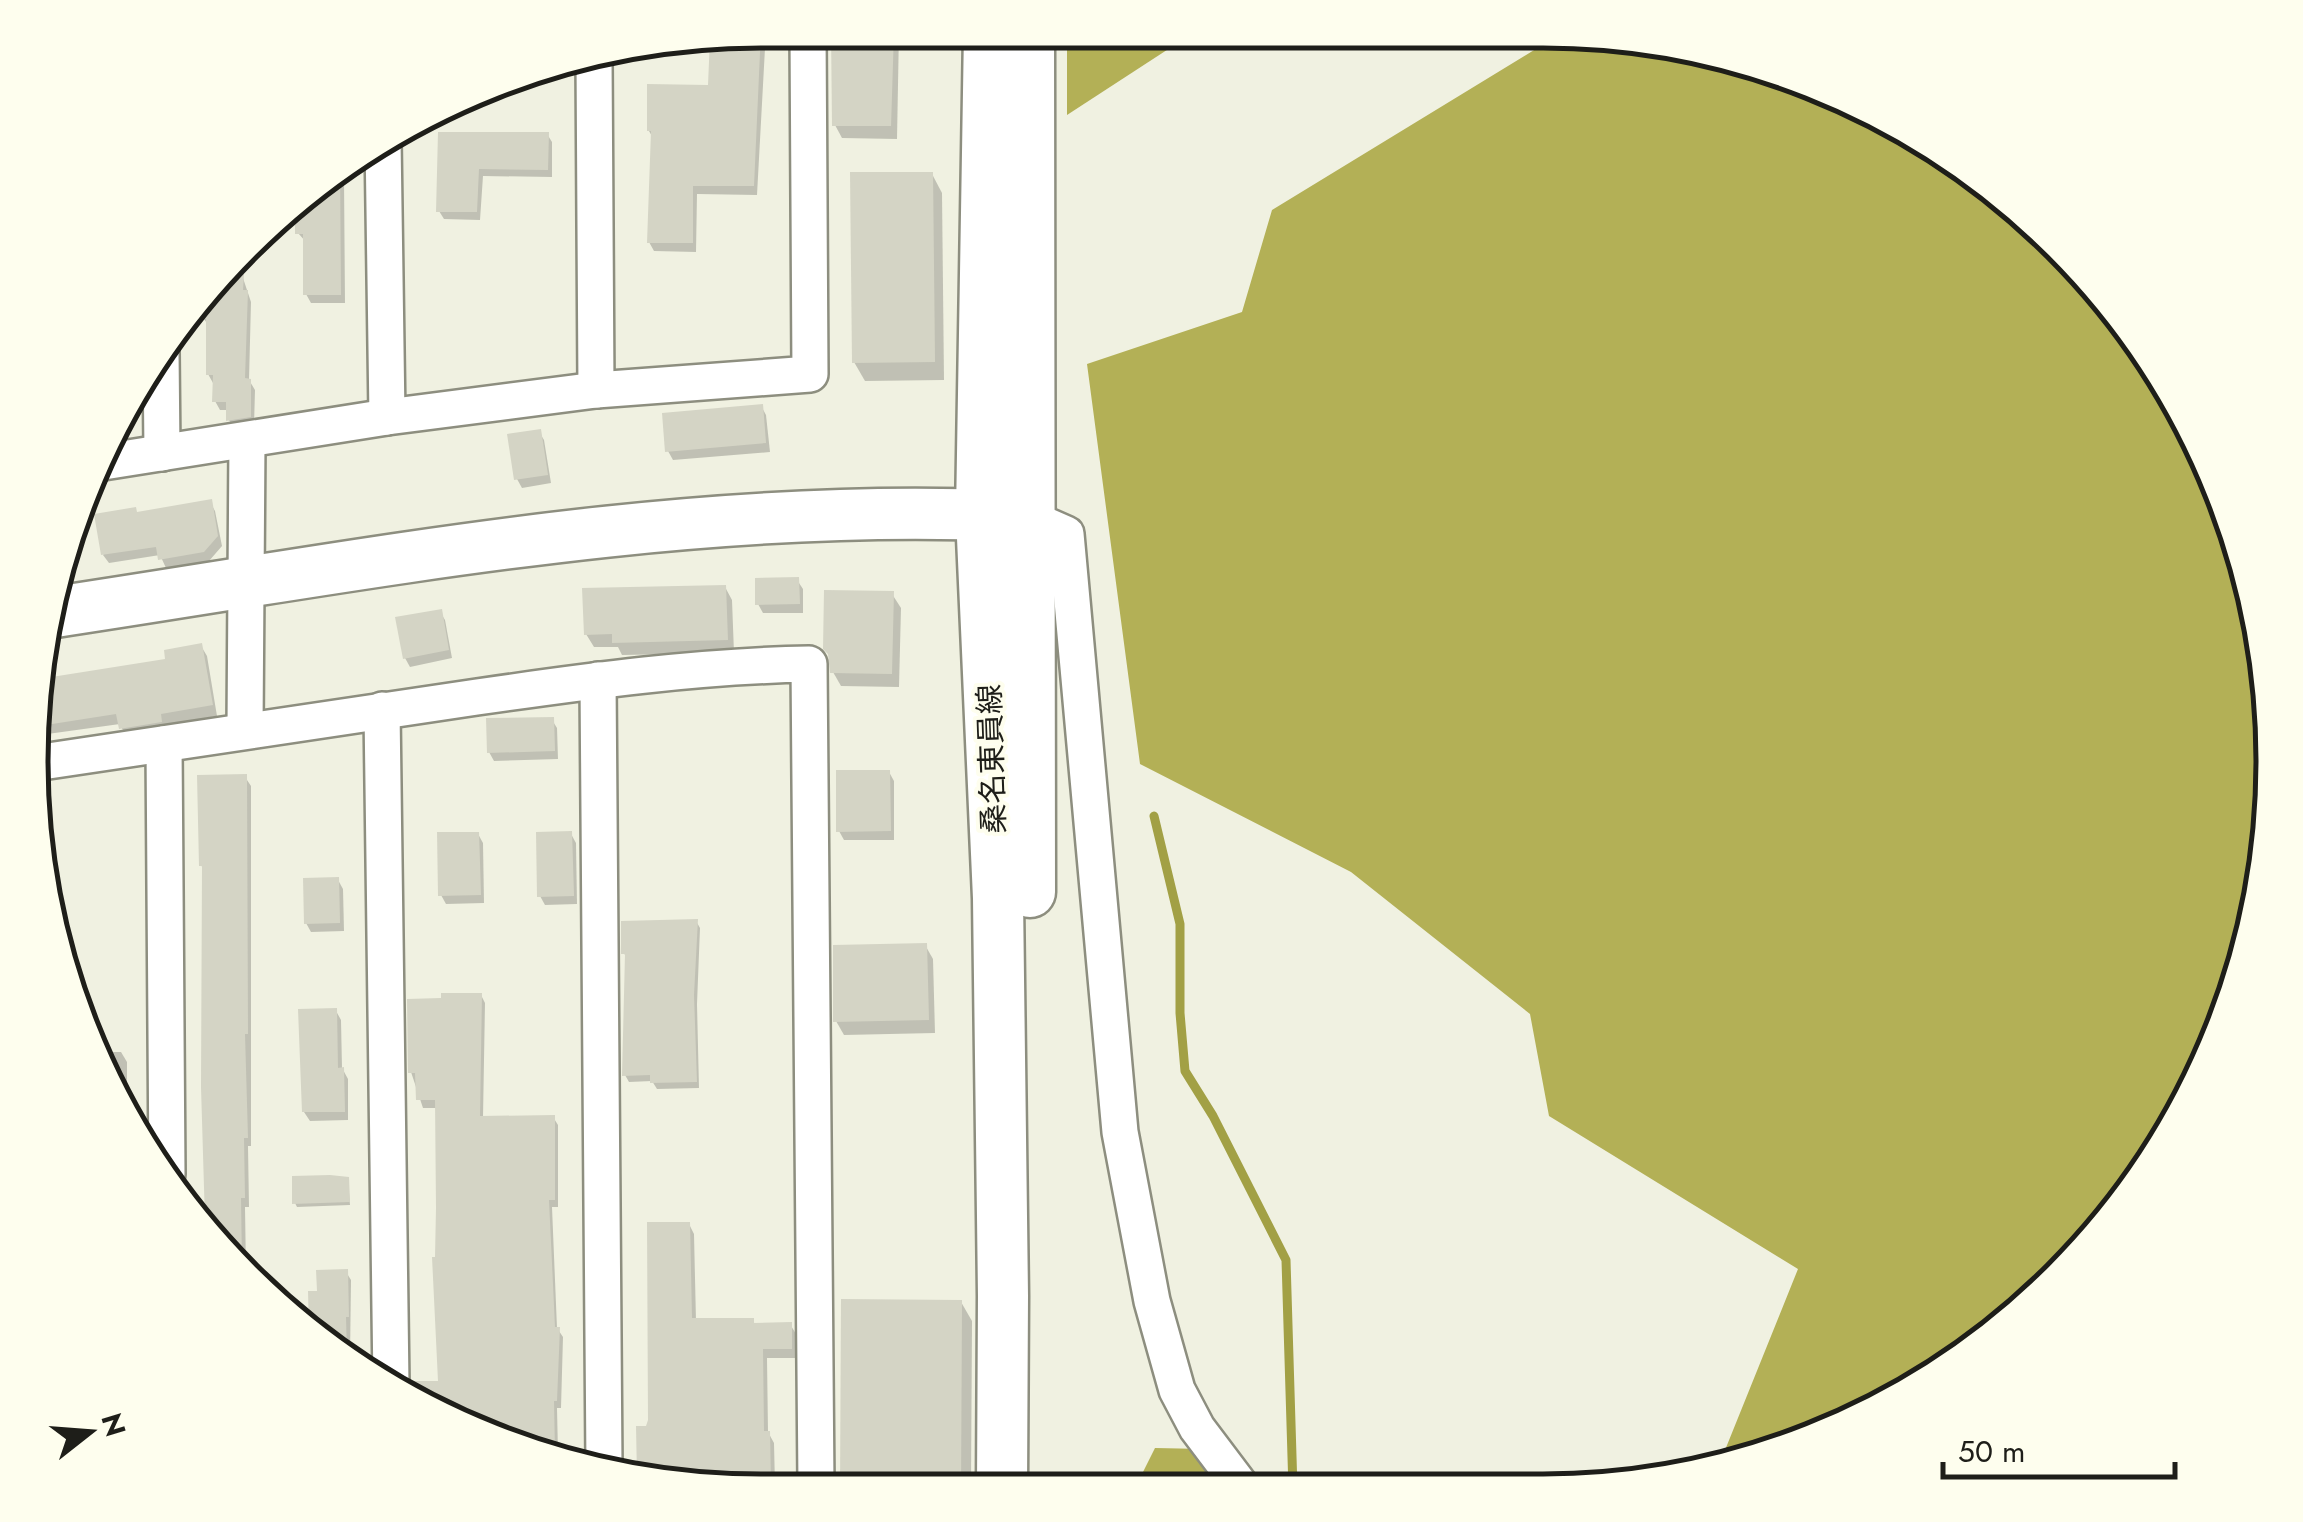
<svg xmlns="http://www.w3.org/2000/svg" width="2303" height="1522" viewBox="0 0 2303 1522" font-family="Jost,'Noto Sans JP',sans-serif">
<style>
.forest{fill:#b3b056}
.shadow{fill:#0003}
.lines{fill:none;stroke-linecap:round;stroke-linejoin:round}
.stream{stroke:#a2a045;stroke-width:9}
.building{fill:#d4d4c5}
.street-casing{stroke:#8d8e7f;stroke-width:40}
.secondary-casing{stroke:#8d8e7f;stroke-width:55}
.street{stroke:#fff;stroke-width:35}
.secondary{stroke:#fff;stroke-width:50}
.labels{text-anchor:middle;stroke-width:8;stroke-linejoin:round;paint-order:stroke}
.street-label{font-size:30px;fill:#1e1e19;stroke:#fefeee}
.rim{fill:none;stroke:#1e1e19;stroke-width:5}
</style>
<rect width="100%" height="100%" fill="#f0f1e1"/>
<g class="forest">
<polygon points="1067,32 1193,33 1067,115"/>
<polygon points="1557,36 1638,36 1865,105 2024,212 2122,316 2198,438 2248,572 2271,714 2267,857 2234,997 2175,1127 2091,1243 1987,1341 1865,1417 1731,1467 1717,1470 1798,1269 1549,1116 1530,1014 1351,872 1140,764 1087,364 1242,312 1272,210"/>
<polygon points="1155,1448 1204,1449 1234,1489 1135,1488"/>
</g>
<g class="shadow">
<polygon points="761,30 766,30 757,195 697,194 696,252 654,251 649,242 653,138 649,131 710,88"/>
<polygon points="834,31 899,31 897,139 842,138 835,125"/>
<polygon points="440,134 547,134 552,142 552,177 483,176 480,220 444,219 439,211"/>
<polygon points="352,156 352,178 344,178 345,303 311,303 306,294 306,242 298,233 299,206"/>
<polygon points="932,174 942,193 944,380 865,381 854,362"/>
<polygon points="243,258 243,278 251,302 249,380 255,390 254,426 234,429 229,420 229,410 220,410 215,401 213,383 208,374 209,326 204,319 205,294"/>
<polygon points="761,406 766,415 770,452 673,460 668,451"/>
<polygon points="539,432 544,440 551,483 522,488 517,479"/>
<polygon points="210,502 215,511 222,546 209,561 166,568 160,555 109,563 103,555 137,514"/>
<polygon points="797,580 803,589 803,613 763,613 758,604"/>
<polygon points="725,587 732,600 734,653 622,655 618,647 594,647 586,634"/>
<polygon points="892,594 901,608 899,687 841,686 833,672"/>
<polygon points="440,612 445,620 452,658 410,667 405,658"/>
<polygon points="201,646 207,656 217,716 165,725 166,733 127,739 120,724 33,736 32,713 39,681 168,661"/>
<polygon points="552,720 557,728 558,759 494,761 489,752"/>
<polygon points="889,772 894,781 894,840 844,840 839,831"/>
<polygon points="245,777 251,786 251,1146 248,1146 249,1207 245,1207 246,1271 208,1224 204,870 201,865"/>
<polygon points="478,834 483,843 484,903 446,904 441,895"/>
<polygon points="571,834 576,843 577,904 545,905 540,896"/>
<polygon points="338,880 343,889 344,931 311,932 306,923"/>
<polygon points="696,921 700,928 697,1004 699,1088 657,1089 652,1081 629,1082 625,1075 627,959 624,953"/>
<polygon points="925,945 933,959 935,1033 844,1035 836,1021"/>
<polygon points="481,995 485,1003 483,1118 553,1117 558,1125 558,1207 552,1207 557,1328 563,1337 561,1408 557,1408 558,1453 438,1417 441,1383 438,1108 423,1108 411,1072"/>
<polygon points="336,1011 341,1020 342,1068 348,1079 348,1120 310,1121 304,1112"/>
<polygon points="100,1052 121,1052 127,1062 127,1123"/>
<polygon points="348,1180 350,1205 297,1207 295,1203"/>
<polygon points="689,1224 694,1234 696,1321 790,1324 796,1334 796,1358 767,1358 768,1432 774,1443 775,1486 665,1486 639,1478 638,1429 647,1429"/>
<polygon points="346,1272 351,1280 350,1358 312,1332 320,1293"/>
<polygon points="961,1302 972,1321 971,1487 842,1487"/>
</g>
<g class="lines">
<polyline class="stream" points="1154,816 1180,924 1180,1013 1185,1071 1213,1116 1286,1260 1293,1489"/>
</g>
<g class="building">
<polygon points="761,30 754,186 693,186 693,243 647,243 651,131 647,131 647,84 708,85 710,38"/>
<polygon points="831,30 894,31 891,126 832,126"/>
<polygon points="438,132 549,132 548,170 479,169 477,212 436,212"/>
<polygon points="340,167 341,295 303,295 303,234 295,234 295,209"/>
<polygon points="850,172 933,172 935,362 852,363"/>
<polygon points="225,274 244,274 243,290 248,290 245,378 251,379 251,417 226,421 226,402 212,402 213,375 206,375 206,319 202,319 202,296"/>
<polygon points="763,404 766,443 665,452 662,413"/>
<polygon points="541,429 548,475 514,480 507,434"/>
<polygon points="212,499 218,536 204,552 158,560 156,547 101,555 94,514 136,507 137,512"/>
<polygon points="799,577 800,604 755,605 755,578"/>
<polygon points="726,585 728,640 612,643 612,634 584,635 582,588"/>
<polygon points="824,590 894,591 892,674 830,673 828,654 823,649"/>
<polygon points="442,609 449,650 403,659 395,617"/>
<polygon points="202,643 213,705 161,714 162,722 119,729 116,714 33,727 32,713 39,679 165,659 164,650"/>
<polygon points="554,717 555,751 487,753 486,718"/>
<polygon points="836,770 890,770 891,831 836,832"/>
<polygon points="247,774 248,1034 245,1034 248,1138 244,1138 245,1198 241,1198 242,1266 205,1221 201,1087 202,866 199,866 197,775"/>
<polygon points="572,831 574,896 537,897 536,832"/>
<polygon points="437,832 479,832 481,895 438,896"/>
<polygon points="339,877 340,923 304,924 303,878"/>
<polygon points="698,919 694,995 697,1082 650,1083 650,1075 622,1076 625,954 621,954 621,921"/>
<polygon points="927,943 929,1020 833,1022 833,945"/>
<polygon points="441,993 482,993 480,1116 555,1115 555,1200 549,1200 555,1327 560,1327 557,1401 554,1401 555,1452 438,1417 408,1397 412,1381 438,1381 432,1257 435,1257 436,1208 435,1100 416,1100 415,1073 408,1073 407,999 441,998"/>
<polygon points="337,1008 338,1068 344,1067 345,1112 302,1112 298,1009"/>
<polygon points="330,1175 349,1177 350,1202 292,1204 292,1176"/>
<polygon points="647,1222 690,1222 692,1318 754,1318 754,1323 792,1322 792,1349 763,1349 764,1431 770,1431 771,1486 665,1486 637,1477 636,1426 646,1426 648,1420"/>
<polygon points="348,1269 349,1317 346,1317 347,1356 309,1331 308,1291 317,1291 316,1270"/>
<polygon points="841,1299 962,1300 961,1487 840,1487"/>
</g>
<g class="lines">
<defs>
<g id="street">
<polyline points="594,57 596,390"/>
<polyline points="383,139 387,417"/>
<polyline points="161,351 162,453"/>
<polyline points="97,463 387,417 596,390 810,374 808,30"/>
<polyline points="1027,517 1066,534 1120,1132 1152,1301 1177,1390 1197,1428 1243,1489"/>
<polyline points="598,680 604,1467"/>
<polyline points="382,710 391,1385"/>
<polyline points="245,729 247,440"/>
<polyline points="164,744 167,1174"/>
<path d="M35,763C183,741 330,718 477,697C588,681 698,666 809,664L816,1486"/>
</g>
<g id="secondary">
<polyline points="989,32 981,515 998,898 1003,1296 1002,1487"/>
<polyline points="1029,32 1030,892"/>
<path d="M55,612C372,564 690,501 1012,516"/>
</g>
</defs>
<use href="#street" class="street-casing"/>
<use href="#secondary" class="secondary-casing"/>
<use href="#street" class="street"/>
<use href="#secondary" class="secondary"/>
</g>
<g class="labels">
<g class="street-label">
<text transform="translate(992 759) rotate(-92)" y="10">桑名東員線</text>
</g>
</g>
<path d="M0 0H2303V1522H0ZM761 48H1543A713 713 0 0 1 2256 761V761A713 713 0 0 1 1543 1474H761A713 713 0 0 1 48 761V761A713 713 0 0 1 761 48Z" fill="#fefeee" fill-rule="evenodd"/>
<path class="rim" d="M761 48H1543A713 713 0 0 1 2256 761V761A713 713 0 0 1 1543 1474H761A713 713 0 0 1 48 761V761A713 713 0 0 1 761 48Z"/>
<g transform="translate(90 1432) rotate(73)" stroke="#fefeee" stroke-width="8" paint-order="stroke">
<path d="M0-8L18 38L0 25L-18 38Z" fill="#1e1e19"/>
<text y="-15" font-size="28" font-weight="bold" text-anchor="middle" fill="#1e1e19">N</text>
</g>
<path d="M1943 1462v15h232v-15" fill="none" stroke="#1e1e19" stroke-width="5"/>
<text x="1958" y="1462" font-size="30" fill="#1e1e19" stroke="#fefeee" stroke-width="8" paint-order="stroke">50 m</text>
</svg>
